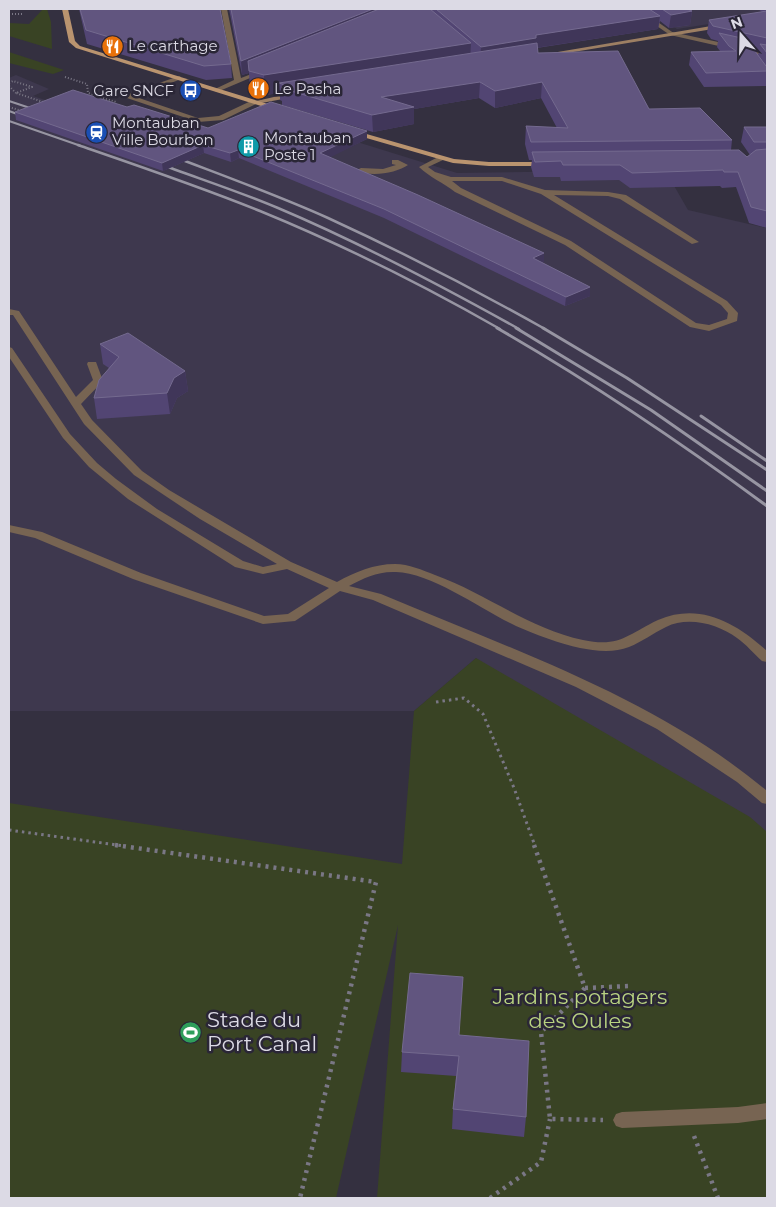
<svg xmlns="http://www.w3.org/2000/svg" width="776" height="1207" viewBox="0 0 776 1207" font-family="Montserrat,sans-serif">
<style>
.built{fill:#3e384e}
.green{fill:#394324}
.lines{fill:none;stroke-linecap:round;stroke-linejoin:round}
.path-far2{stroke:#7a7785;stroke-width:2;stroke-dasharray:1 2;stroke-linecap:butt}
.path-far1{stroke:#7a7785;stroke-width:3;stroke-dasharray:2.5 4;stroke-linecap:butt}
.path{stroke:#7a7785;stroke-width:4.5;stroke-dasharray:3 5;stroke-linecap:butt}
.lane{fill:#776452;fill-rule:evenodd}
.street{fill:#776452;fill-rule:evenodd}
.secondary{fill:#9d7f63;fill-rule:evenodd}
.primary{fill:#ba946f;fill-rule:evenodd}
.rail-far2{stroke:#9795a2;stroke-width:2}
.rail-far1{stroke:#9795a2;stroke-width:2.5}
.rail{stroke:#9795a2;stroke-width:3}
.wall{fill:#524573;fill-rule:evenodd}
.shaded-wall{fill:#403659}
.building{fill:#61557f;stroke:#746a8f}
.labels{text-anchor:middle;stroke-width:5;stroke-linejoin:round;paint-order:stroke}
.far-poi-label{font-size:15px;fill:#dcdae5;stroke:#2a2636;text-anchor:start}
.near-park-label{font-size:21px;fill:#b9d381;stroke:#2a2636}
.near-poi-label{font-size:21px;fill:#dcdae5;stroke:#2a2636;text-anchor:start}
</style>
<rect width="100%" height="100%" fill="#343040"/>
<g class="built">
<polygon points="646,9 767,9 767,15 677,29"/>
<polygon points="16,75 49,89 33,96 205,153 354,141 457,173 665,170 688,210 766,228 767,232 767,917 476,658 414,711 9,711 9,78"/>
</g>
<g class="green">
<polygon points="43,9 47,9 51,22 52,49 9,36 9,23 29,24"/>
<polygon points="9,52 64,70 53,74 9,63"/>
<polygon points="476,658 750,817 767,832 767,1198 377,1198 398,925 336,1198 9,1198 9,803 402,864 414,711"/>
</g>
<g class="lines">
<g class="path-far2">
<polyline points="9,14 24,14"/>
<polyline points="65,77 87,84 88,93 116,102"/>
<polyline points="9,83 13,81 32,87 16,93 46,103"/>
<polyline points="9,86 16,93"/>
<polyline points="9,107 22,111"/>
</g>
<g class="path-far1">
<polyline points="436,702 464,698 483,714 514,788 535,846"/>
<polyline points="9,830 124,846"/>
</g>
<g class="path">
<polyline points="115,845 376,882 300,1198"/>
<polyline points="534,845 585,988 541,1032 550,1119 603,1120"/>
<polyline points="585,988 630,986"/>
<polyline points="694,1136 718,1198"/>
<polyline points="490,1198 541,1162 550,1119"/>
</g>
<g class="lane">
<polygon points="672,32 732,45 735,47 732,49 670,35 669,34"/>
<polygon points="747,48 767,54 767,58 753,54 767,73 767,80 765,79 744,50"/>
<polygon points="179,76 181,77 181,79 136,97 198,118 219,116 253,100 260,102 223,120 198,122 127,98 131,93"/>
<path d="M440,156L444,158L443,160L428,167L435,172L451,177H502L545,190L608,192L626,195L699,242L692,244L620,199L608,196L554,195L727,301L738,313L737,321L709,331L690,327L565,245L455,192C444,183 429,177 419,167ZM452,181H502L541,194L721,305L728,313L727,319L709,325L696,323L571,241L461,188Z"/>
<path d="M392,160H398L408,165C397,173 369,178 357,170L361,168L383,169L396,165L392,164Z"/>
<path d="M9,309L19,311L76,397L93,380L87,364L88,362H96L103,381L81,404L92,420L142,471L169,490L291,562L337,582C355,572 374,564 395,564C409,564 422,570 435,575C485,593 530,629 583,640C620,648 628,634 658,620C700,602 736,623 767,651V662L762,661C754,654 746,644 737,638C718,624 688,616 666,627C653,633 642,642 629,647C614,653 595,651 580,648C561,644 534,634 516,626C482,610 432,573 396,572C378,571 364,578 349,586L381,594C513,650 656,698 767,791V804L762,803L737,782L657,729L576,687L373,600L340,591L295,621L263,624L133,579L35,538L9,532V525L42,532L141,573L264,616L288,614L329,588L287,569L263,574L235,567L128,499L89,467L63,438L9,357V347L12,348L70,434L97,463L116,479L157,509L243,561L263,567L277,564L200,519L134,475L84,424L13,315H9Z"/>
<polygon points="767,1103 767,1119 738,1123 622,1128 616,1126 613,1120 616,1114 622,1112 738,1107"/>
</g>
<g class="street">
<polygon points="221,9 227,9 241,78 262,70 267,71 217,92 215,91 215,89 234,80"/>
<polygon points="632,9 639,9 675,34 670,35"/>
</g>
<g class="secondary">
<polygon points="723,24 725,25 725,27 543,57 540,55"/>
<polygon points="296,92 300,94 299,96 256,104 252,102"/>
</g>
<g class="primary">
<polygon points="62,9 68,9 75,41 80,46 284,109 277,111 76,48 69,42"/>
<polygon points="349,129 454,159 489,162 547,162 551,164 547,166 489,166 453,163 349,133"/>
</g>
<g class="rail-far2">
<polyline points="9,101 39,111"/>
<polyline points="9,111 28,118"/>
<polyline points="9,121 81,146"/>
</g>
<g class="rail-far1">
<path d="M78,145C139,166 201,187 260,211C343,245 423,285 500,329"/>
<path d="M172,156C224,176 277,195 328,218C402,252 474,289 545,329"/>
<path d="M157,163C197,178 238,191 278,208C361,243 440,285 519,329"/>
</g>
<g class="rail">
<path d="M497,328C591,382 680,442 767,506"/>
<polyline points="516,328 651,410 767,491"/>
<polyline points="543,328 627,378 767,470"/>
<polyline points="701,416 767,461"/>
</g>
</g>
<g class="wall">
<polygon points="79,9 220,9 231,64 232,78 206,80 87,44"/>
<polygon points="229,9 687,9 692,11 690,25 669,28 660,21 658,29 537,48 538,53 649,109 732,140 731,150 747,157 750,155 741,142 744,127 767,127 767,228 749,223 736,187 722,188 720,186 630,188 619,180 561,181 560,177 534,177 531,167 532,160 529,160 525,144 526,126 557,128 541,98 495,108 479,98 414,109 414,124 373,132 282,105 282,101 280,100 280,93 265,95 250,90 249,73 242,75"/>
<path d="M758,9H767V87L766,86L704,87L689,65L691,52L720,51L717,47L718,41L711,39L707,33L709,20L762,12ZM754,49L759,51L758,55Z"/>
<polygon points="127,107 208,128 367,131 367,139 329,157 544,262 542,262 590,296 565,306 384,218 239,158 231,162 204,153 163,171 16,120 15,112"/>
<polygon points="100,344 185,371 188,391 177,398 170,414 97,419 94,398 109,368 103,364"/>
<polygon points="460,1035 526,1117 524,1137 452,1129 453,1109 456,1076 401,1072 402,1052"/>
</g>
<g class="shaded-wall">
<polygon points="373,9 405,9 248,61 249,73 242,75 241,61"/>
<polygon points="692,11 690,25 669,28 671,15"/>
<polygon points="660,16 658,29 535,48 480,60 481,47 536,35"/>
<polygon points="471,43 470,62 287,86 279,83 280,93 265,95 264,75"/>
<polygon points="480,82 479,98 414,109 414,124 373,132 372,115 381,97"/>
<polygon points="542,82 541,98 495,108 495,91"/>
<polygon points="367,131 367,139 321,162 320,153"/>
<polygon points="203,145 204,153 163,171 162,163"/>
<polygon points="238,150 239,158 231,162 230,153"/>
<polygon points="544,253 544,262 533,267 533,258"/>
<polygon points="590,287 590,296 565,306 566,297"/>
<polygon points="185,371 188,391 177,398 170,414 167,393 174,378"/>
</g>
<g class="building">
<polygon points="80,9 220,9 231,64 204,66 86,30"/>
<polygon points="231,9 373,9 241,61"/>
<polygon points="379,9 430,9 471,43 264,75 249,71 248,61"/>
<polygon points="436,9 649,9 660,16 536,35 536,38 481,47"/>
<polygon points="662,9 687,9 692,11 671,15"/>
<polygon points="767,11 767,38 713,26 709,20"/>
<polygon points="719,33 746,39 766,66 767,67 767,71 706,73 691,52 736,51 729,46"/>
<polygon points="537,43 538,53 618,51 649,109 700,108 732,140 531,142 526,126 568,128 542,82 495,91 480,82 381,97 414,107 372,115 281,88 287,86 279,83"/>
<polygon points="760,44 767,45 767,53"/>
<polygon points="73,90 127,107 134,105 208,128 271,102 367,131 320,153 418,195 544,253 533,258 590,287 566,297 384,209 238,150 230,153 203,145 162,163 15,112"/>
<polygon points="744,127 767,127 767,142 754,142"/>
<polygon points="767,149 767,211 751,207 738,172 724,172 723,170 632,173 620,165 563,165 561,161 535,162 532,152 739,150 747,157 756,150"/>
<polygon points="128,333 185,371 174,378 167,393 94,398 99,380 119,357 100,344"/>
<polygon points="410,973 463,977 459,1035 529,1041 526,1117 453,1109 459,1056 402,1052"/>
</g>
<defs>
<symbol id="restaurant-disc" viewBox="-11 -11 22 22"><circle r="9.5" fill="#e8710a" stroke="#2a2636"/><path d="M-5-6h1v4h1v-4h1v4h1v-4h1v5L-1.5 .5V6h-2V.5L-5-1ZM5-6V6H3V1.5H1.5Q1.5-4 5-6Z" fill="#fff"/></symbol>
<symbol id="bus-disc" viewBox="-11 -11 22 22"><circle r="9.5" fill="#1a4fb4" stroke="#2a2636"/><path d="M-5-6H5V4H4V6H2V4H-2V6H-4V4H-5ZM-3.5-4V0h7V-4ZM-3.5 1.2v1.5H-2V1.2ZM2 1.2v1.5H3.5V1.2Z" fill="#fff"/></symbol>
<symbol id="station-disc" viewBox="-11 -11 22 22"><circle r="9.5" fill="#1a4fb4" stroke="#2a2636"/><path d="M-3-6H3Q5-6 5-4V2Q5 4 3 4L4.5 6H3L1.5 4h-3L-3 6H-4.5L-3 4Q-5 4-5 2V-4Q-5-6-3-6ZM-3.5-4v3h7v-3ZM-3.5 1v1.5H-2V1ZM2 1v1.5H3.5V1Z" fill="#fff"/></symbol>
<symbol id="building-disc" viewBox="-11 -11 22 22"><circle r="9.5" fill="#0f9aa8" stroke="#2a2636"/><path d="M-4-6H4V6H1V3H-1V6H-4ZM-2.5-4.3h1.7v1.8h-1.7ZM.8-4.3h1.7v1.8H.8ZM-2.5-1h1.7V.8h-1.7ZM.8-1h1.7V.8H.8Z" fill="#fff"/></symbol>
<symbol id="stadium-disc" viewBox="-11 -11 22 22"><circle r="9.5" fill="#2e9e5b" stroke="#2a2636"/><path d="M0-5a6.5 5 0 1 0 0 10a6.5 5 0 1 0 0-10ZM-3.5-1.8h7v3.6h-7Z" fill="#fff"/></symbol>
</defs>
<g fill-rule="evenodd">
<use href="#restaurant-disc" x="100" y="34" width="25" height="25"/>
<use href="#restaurant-disc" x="246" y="76" width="25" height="25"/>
<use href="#bus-disc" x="178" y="78" width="25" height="25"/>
<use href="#station-disc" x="84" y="120" width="25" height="25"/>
<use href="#building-disc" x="236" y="134" width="25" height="25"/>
<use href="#stadium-disc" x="178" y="1020" width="25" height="25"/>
</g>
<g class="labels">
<g class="far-poi-label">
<text x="128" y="51">Le carthage</text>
<text x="274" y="94">Le Pasha</text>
<text x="174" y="96" text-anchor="end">Gare SNCF</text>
<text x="112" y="128">Montauban<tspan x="112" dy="17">Ville Bourbon</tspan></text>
<text x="264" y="143">Montauban<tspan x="264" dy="17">Poste 1</tspan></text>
</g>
<g class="near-park-label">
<text x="580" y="1004">Jardins potagers<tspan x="580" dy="24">des Oules</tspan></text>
</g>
<g class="near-poi-label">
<text x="207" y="1027">Stade du<tspan x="207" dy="24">Port Canal</tspan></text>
</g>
</g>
<rect width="776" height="1207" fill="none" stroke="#dcdae5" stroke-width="20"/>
<g transform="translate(741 35) rotate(340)" stroke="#2a2636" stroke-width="4" paint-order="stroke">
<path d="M0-4L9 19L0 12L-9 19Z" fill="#dcdae5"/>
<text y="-8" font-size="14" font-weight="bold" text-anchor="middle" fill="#dcdae5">N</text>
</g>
</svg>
